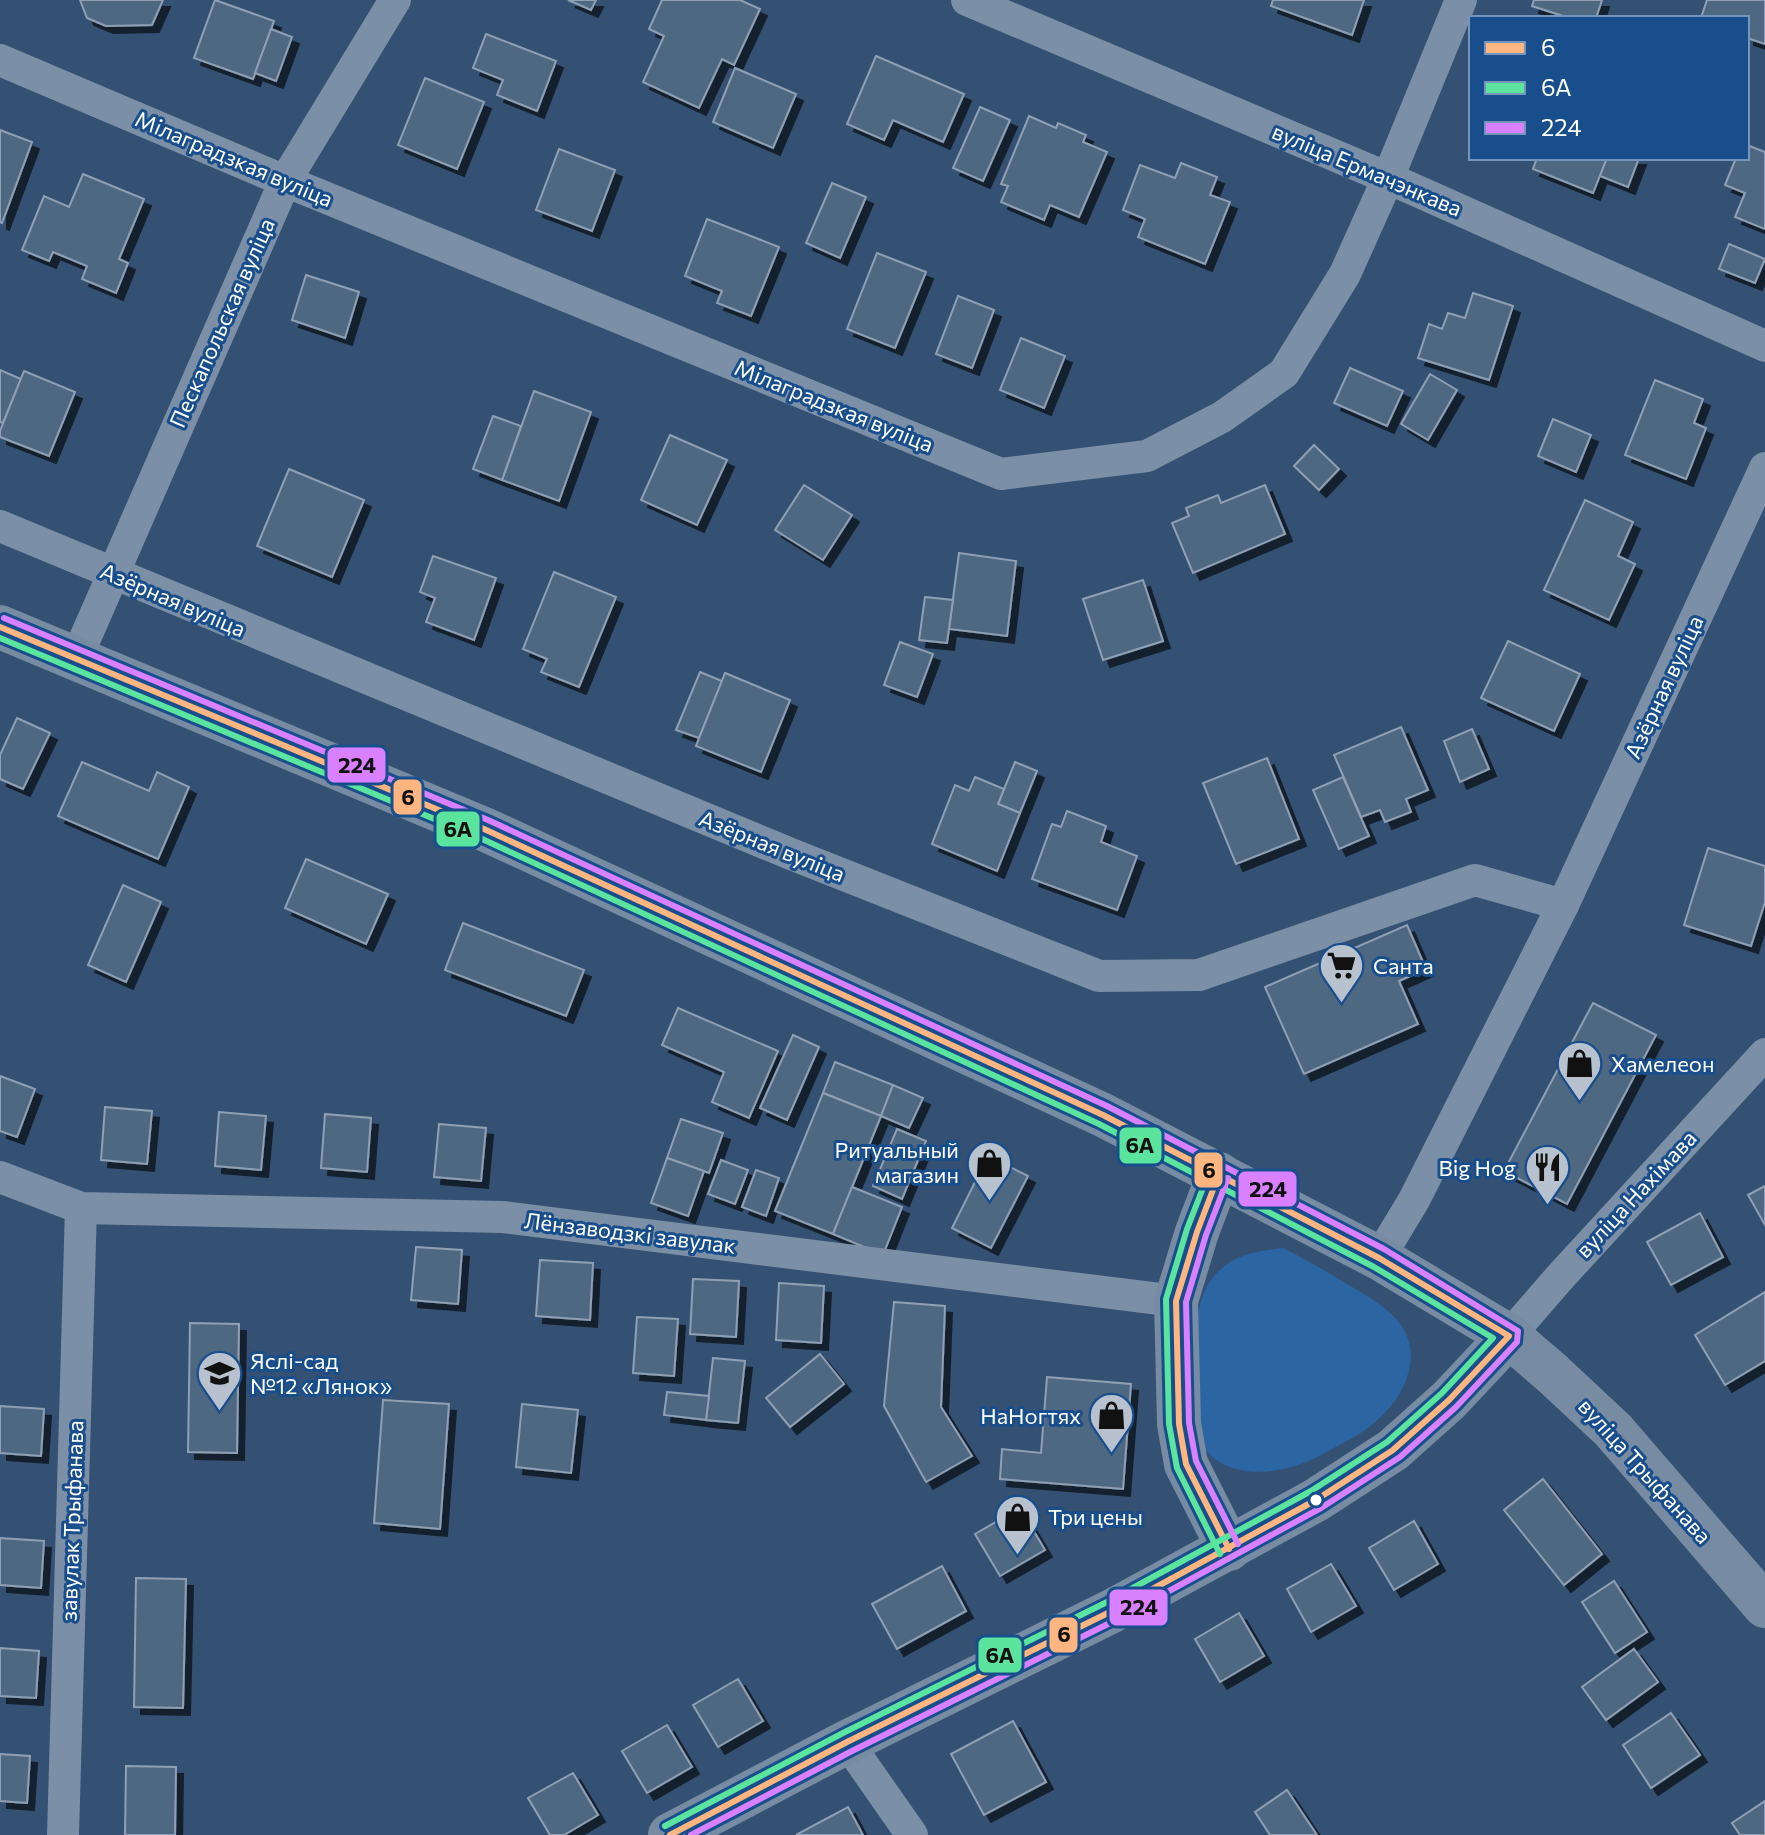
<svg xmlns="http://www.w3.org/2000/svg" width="1765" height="1835" viewBox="0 0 1765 1835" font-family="Commissioner,sans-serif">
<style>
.green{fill:#2c65a3}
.building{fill:#506782;stroke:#8fa0b4;stroke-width:2;filter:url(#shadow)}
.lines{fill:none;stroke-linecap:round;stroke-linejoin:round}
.street{stroke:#7b8fa6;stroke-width:32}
.secondary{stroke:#778ba2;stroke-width:44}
.bus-1-casing{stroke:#194e8d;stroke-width:12}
.bus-2-casing{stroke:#194e8d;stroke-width:12}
.bus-3-casing{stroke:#194e8d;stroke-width:12}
.bus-1{stroke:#ffb580;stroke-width:6}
.bus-2{stroke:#5ae49d;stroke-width:6}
.bus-3{stroke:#d880ff;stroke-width:6}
.bus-dot{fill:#fff;stroke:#194e8d;stroke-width:3}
.labels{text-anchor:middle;stroke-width:6;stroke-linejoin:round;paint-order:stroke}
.street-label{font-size:22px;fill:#fff;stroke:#194e8d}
.poi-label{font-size:22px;fill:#fff;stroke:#194e8d;text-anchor:start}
.line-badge{stroke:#194e8d;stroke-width:3}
.pale-badge-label{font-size:22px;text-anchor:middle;font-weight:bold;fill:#111}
</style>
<defs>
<filter id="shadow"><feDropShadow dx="7" dy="7" stdDeviation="0" flood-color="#0009"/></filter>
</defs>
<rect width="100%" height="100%" fill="#345072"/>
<path class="green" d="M1283,1248C1305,1259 1326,1271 1347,1284C1389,1308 1428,1332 1403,1387C1393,1409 1369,1430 1347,1441C1331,1449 1315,1460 1298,1465C1249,1481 1200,1471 1190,1414C1188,1397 1193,1376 1194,1359C1196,1328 1195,1291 1221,1269C1238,1253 1261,1251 1283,1248Z"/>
<g class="building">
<polygon points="80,0 163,0 152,25 106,26 87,18"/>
<polygon points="215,0 274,21 253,79 194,58"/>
<polygon points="568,0 596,0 591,10"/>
<polygon points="662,0 740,0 760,9 734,65 722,59 699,108 643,82 664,36 649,29"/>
<polygon points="1273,0 1364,0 1352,35 1271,6"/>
<polygon points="1534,0 1602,0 1596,18 1569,18 1532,6"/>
<polygon points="1707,0 1765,0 1765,44 1747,38 1747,18 1701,18"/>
<polygon points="271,29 292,37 276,81 255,73"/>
<polygon points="486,34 556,61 537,111 497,95 503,80 473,68"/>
<polygon points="876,56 964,94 943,142 893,120 884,140 847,124"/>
<polygon points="735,68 796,94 773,148 713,122"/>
<polygon points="425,78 484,102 457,169 398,145"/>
<polygon points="980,107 1010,120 983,181 953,168"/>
<polygon points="1029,116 1056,128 1058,123 1086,135 1083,142 1107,152 1079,217 1050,205 1044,220 1001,202 1008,186 1001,184"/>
<polygon points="0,130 32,142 2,223 0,222"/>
<polygon points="1747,145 1765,152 1765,229 1735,217 1745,193 1725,185 1736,158 1747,158"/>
<polygon points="559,149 615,170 592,231 536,210"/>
<polygon points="1537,158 1607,158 1593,193 1533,169"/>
<polygon points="1607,158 1639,158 1628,187 1600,176"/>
<polygon points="1181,163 1217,177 1210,195 1230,202 1205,264 1138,237 1145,219 1123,210 1140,165 1175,178"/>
<polygon points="83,174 144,199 119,259 128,263 116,293 82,279 87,266 53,252 49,261 22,250 44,196 69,207"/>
<polygon points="832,183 866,197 840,258 806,243"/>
<polygon points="707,219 779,247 751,316 717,303 722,291 685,276"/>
<polygon points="1729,244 1765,259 1755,283 1719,269"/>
<polygon points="877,253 926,272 895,348 847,329"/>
<polygon points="306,275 359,292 345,338 292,320"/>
<polygon points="1473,293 1513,306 1489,380 1418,358 1429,324 1442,329 1448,313 1465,318"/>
<polygon points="958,296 994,310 972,368 936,354"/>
<polygon points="1021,338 1065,356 1044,408 1000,390"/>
<polygon points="1350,368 1403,391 1387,426 1334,403"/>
<polygon points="0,370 21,379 3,423 0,422"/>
<polygon points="24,371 75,392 49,456 0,437 0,431"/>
<polygon points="1430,374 1457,390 1428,440 1401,424"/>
<polygon points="1655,380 1703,399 1694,423 1706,428 1686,479 1625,455"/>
<polygon points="534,391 591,412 559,501 502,480"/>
<polygon points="493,416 521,426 502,480 473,469"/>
<polygon points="1553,419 1591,435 1576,472 1538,456"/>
<polygon points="670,435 727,460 697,525 641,500"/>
<polygon points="1314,445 1339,469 1319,490 1294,466"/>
<polygon points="289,469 364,500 332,577 257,546"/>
<polygon points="804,485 852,515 823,560 775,530"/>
<polygon points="1265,485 1285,534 1193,573 1172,523 1189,516 1186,508 1218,495 1221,503"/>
<polygon points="1585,500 1633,522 1618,556 1635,564 1609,620 1544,590"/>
<polygon points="959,553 1016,561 1007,636 949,629"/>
<polygon points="433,556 496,578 474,640 426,622 435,598 420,592"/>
<polygon points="554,572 616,597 579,687 541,672 547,659 523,649"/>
<polygon points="1143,580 1163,641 1103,660 1083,599"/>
<polygon points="925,597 953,600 947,643 919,640"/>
<polygon points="1508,641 1580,674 1554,731 1481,698"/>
<polygon points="900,642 933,654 917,697 884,685"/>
<polygon points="700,672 722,681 699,738 676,730"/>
<polygon points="725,673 790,700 761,772 696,746"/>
<polygon points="17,718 50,733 23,789 0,779 0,755"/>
<polygon points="1401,727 1428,790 1406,799 1411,812 1385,822 1380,810 1361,817 1334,755"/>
<polygon points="1472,729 1489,769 1460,782 1444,741"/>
<polygon points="1267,758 1299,839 1236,864 1203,783"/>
<polygon points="82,762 149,791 157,772 189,787 158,859 58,816"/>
<polygon points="1015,762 1037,771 1020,813 998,804"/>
<polygon points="975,777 1004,789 998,804 1020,813 997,871 932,844 955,785 969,791"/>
<polygon points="1343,777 1369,836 1339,849 1313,790"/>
<polygon points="1067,811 1106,826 1101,842 1137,856 1117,910 1032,879 1052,824 1061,827"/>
<polygon points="1708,848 1765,866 1765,902 1751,946 1684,925"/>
<polygon points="306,859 388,894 366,944 285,908"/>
<polygon points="123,885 161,902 126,982 88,965"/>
<polygon points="463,923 584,970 566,1016 445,970"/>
<polygon points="1407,925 1426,969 1399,981 1418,1024 1304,1074 1265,987"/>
<polygon points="1593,1003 1656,1035 1567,1204 1504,1171"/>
<polygon points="678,1008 778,1051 749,1118 712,1102 724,1072 662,1045"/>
<polygon points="793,1035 819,1047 787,1120 760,1108"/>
<polygon points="835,1062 893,1085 881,1116 823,1093"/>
<polygon points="0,1076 35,1089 17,1137 0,1131"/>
<polygon points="893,1085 923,1098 909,1128 881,1116"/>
<polygon points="823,1093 881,1116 833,1234 775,1211"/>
<polygon points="105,1107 152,1111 147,1164 101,1160"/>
<polygon points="219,1112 266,1116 261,1170 215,1166"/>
<polygon points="325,1114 371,1118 367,1172 321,1168"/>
<polygon points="681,1119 723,1133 709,1173 667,1158"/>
<polygon points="439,1124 486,1128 481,1181 434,1177"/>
<polygon points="897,1129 926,1141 902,1199 873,1186"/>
<polygon points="988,1156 1028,1176 991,1248 952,1228"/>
<polygon points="667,1158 704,1171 688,1216 651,1203"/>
<polygon points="721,1160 748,1170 735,1204 708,1194"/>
<polygon points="756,1170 779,1178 766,1216 742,1207"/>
<polygon points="1765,1186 1765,1225 1748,1195"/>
<polygon points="852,1187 902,1207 883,1255 833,1234"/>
<polygon points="1700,1213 1723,1257 1671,1285 1647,1242"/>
<polygon points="416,1247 462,1250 458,1304 411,1300"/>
<polygon points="540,1260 593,1263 590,1320 536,1316"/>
<polygon points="693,1279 739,1281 736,1337 690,1334"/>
<polygon points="779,1283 824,1286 821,1343 776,1340"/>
<polygon points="1765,1292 1765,1361 1725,1385 1695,1335"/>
<polygon points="894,1302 945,1306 941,1407 972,1456 926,1482 884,1406"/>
<polygon points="637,1317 678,1319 674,1376 633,1373"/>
<polygon points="190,1323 239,1324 237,1453 188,1452"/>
<polygon points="820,1354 844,1384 790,1427 766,1398"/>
<polygon points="713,1358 745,1361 738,1423 706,1420"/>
<polygon points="1047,1377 1131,1384 1123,1489 1000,1479 1002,1449 1041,1453"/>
<polygon points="667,1392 709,1396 706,1420 664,1415"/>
<polygon points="383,1400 449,1404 440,1529 374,1523"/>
<polygon points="522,1404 578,1410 571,1473 516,1467"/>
<polygon points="0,1406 44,1409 41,1456 0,1453"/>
<polygon points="1543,1479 1602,1554 1564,1585 1504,1510"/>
<polygon points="1020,1508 1045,1550 1000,1576 975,1534"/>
<polygon points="1414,1521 1438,1564 1394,1590 1369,1548"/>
<polygon points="0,1538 44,1541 41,1588 0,1585"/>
<polygon points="1331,1564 1356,1606 1311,1632 1287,1589"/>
<polygon points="942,1566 966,1611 897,1649 872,1604"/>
<polygon points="136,1578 186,1579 183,1708 134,1707"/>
<polygon points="1614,1581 1647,1632 1615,1653 1582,1602"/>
<polygon points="1239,1613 1264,1656 1220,1682 1195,1639"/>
<polygon points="0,1648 39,1651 36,1698 0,1696"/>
<polygon points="1634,1649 1658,1682 1606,1720 1582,1687"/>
<polygon points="738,1679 763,1721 718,1747 693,1705"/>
<polygon points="1671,1713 1700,1755 1651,1788 1623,1745"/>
<polygon points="1013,1721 1046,1782 984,1815 951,1754"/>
<polygon points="667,1725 692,1767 647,1793 622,1751"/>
<polygon points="0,1754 30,1756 27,1803 0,1801"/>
<polygon points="126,1766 176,1767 175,1835 125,1835"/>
<polygon points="573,1773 598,1815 564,1835 550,1835 528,1798"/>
<polygon points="1287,1790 1317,1835 1270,1835 1255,1812"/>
<polygon points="1765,1801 1765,1835 1740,1835 1732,1823"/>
<polygon points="848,1807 863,1835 796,1835"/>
</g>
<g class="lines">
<g class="street">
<polyline points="967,0 1388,178 1765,346"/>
<polyline points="0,60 285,181 1001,474 1147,456 1222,417 1284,373 1345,274 1388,178 1461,0"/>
<polyline points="0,526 791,854 1099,976 1199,975 1475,880 1563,905"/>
<polyline points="76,659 285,181 395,0"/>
<polyline points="0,1177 81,1208 503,1217 1176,1301"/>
<polyline points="1379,1258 1414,1200 1563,905 1765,468"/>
<polyline points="1509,1336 1561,1276 1765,1054"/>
<polyline points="847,1742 912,1835"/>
<polyline points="63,1835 81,1208"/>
</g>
<g class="secondary">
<polyline points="0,627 484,829 1103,1115 1379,1258 1509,1336 1553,1374 1613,1430 1765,1606"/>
<polyline points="1219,1174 1197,1232 1176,1301 1179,1424 1186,1464 1229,1549"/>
<polyline points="670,1835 847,1742 1112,1611 1316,1500 1393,1450 1449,1400 1509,1336"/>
</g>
<defs>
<g id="bus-1">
<polyline points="0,627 484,829 1103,1115 1379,1258 1509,1336 1449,1400 1393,1450 1316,1500 1112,1611 847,1742 670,1835"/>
<polyline points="1219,1174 1197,1232 1176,1301 1179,1424 1186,1464 1229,1549"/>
</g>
<g id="bus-2">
<polyline points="0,638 480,838 1099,1124 1374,1267 1493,1338 1442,1393 1387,1442 1311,1491 1107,1602 843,1733 665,1826"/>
<polyline points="1210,1170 1187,1229 1166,1299 1169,1424 1177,1468 1220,1554"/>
</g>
<g id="bus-3">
<polyline points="4,618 488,820 1107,1106 1384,1249 1518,1331 1517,1342 1456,1407 1400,1457 1321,1508 1116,1620 852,1751 691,1835"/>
<polyline points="1228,1178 1206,1235 1186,1302 1189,1423 1196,1461 1238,1544"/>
</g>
</defs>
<use href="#bus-1" class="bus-1-casing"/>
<use href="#bus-2" class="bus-2-casing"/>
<use href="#bus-3" class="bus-3-casing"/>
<use href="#bus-1" class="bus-1"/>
<use href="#bus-2" class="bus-2"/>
<use href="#bus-3" class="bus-3"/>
</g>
<defs>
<symbol id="supermarket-pin" viewBox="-11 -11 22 30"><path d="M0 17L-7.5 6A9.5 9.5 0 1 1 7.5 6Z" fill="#b8c2ce" stroke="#194e8d"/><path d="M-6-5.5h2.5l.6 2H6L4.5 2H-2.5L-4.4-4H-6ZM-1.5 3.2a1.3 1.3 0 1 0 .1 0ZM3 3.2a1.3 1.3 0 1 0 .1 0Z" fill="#111"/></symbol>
<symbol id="shop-pin" viewBox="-11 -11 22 30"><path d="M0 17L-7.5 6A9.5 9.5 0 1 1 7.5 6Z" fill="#b8c2ce" stroke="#194e8d"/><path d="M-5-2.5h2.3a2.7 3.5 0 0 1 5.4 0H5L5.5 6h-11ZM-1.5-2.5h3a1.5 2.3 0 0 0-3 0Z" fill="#111"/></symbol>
<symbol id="restaurant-pin" viewBox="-11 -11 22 30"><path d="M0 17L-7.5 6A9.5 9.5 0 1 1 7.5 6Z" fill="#b8c2ce" stroke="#194e8d"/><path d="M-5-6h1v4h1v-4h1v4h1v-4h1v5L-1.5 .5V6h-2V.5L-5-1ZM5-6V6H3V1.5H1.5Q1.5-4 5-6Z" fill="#111"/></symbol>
<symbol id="school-pin" viewBox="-11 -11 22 30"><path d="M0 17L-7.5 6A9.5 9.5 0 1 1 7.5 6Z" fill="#b8c2ce" stroke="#194e8d"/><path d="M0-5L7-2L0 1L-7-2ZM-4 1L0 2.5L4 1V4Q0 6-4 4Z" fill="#111"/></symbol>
</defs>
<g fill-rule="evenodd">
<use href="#supermarket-pin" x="1316" y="940" width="51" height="69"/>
<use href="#shop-pin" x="1554" y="1038" width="51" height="69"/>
<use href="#shop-pin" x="964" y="1138" width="51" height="69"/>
<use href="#restaurant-pin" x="1522" y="1142" width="51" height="69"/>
<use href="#school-pin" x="194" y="1348" width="51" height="69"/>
<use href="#shop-pin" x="1086" y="1390" width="51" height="69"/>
<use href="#shop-pin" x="992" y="1492" width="51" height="69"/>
</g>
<circle class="bus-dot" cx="1316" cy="1500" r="7"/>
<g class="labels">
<g class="street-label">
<text transform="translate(234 159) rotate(23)" y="8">Мілаградзкая вуліца</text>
<text transform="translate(1367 170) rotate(23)" y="8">вуліца Ермачэнкава</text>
<text transform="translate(222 323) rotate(-66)" y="8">Пескапольская вуліца</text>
<text transform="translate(834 406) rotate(22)" y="8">Мілаградзкая вуліца</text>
<text transform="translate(173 600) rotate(23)" y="8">Азёрная вуліца</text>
<text transform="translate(1664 687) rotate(-65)" y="8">Азёрная вуліца</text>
<text transform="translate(772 846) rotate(22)" y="8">Азёрная вуліца</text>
<text transform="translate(1636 1194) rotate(-47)" y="8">вуліца Нахімава</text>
<text transform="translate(630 1233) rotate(7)" y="8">Лёнзаводзкі завулак</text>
<text transform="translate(1645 1471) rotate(48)" y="8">вуліца Трыфанава</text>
<text transform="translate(72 1521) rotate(-88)" y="8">завулак Трыфанава</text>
</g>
<g class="poi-label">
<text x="1373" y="974">Санта</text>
<text x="1611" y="1072">Хамелеон</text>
<text x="959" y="1158" text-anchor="end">Ритуальный<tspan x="959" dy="25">магазин</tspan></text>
<text x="1516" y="1176" text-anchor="end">Big Hog</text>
<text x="250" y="1369">Яслі-сад<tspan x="250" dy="25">№12 «Лянок»</tspan></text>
<text x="1081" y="1424" text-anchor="end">НаНогтях</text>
<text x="1048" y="1525">Три цены</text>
</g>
</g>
<g class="line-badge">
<rect x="326" y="746" width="61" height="38" rx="8" fill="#d880ff"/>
<rect x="392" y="778" width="31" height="38" rx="8" fill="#ffb580"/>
<rect x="435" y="810" width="46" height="38" rx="8" fill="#5ae49d"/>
<rect x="1118" y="1126" width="45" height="39" rx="8" fill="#5ae49d"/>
<rect x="1193" y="1151" width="31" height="38" rx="8" fill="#ffb580"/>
<rect x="1237" y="1170" width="61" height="38" rx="8" fill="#d880ff"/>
<rect x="1108" y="1588" width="61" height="39" rx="8" fill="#d880ff"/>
<rect x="1048" y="1616" width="31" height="38" rx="8" fill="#ffb580"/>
<rect x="977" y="1636" width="46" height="38" rx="8" fill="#5ae49d"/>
</g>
<g class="pale-badge-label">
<text x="357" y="773">224</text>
<text x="408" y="805">6</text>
<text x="458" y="837">6А</text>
<text x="1140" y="1153">6А</text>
<text x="1209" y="1178">6</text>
<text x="1268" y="1197">224</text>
<text x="1139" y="1615">224</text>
<text x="1064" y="1642">6</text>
<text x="1000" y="1663">6А</text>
</g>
<rect x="1469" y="16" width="280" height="144" fill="#194e8d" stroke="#7595bb" stroke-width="2"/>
<rect x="1485" y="42" width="40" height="12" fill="#ffb580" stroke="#7595bb" stroke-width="2"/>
<text x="1541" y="56" font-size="24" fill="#ffffff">6</text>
<rect x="1485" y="82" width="40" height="12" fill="#5ae49d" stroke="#7595bb" stroke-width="2"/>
<text x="1541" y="96" font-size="24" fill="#ffffff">6А</text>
<rect x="1485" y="122" width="40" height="12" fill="#d880ff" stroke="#7595bb" stroke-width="2"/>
<text x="1541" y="136" font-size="24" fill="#ffffff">224</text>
</svg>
